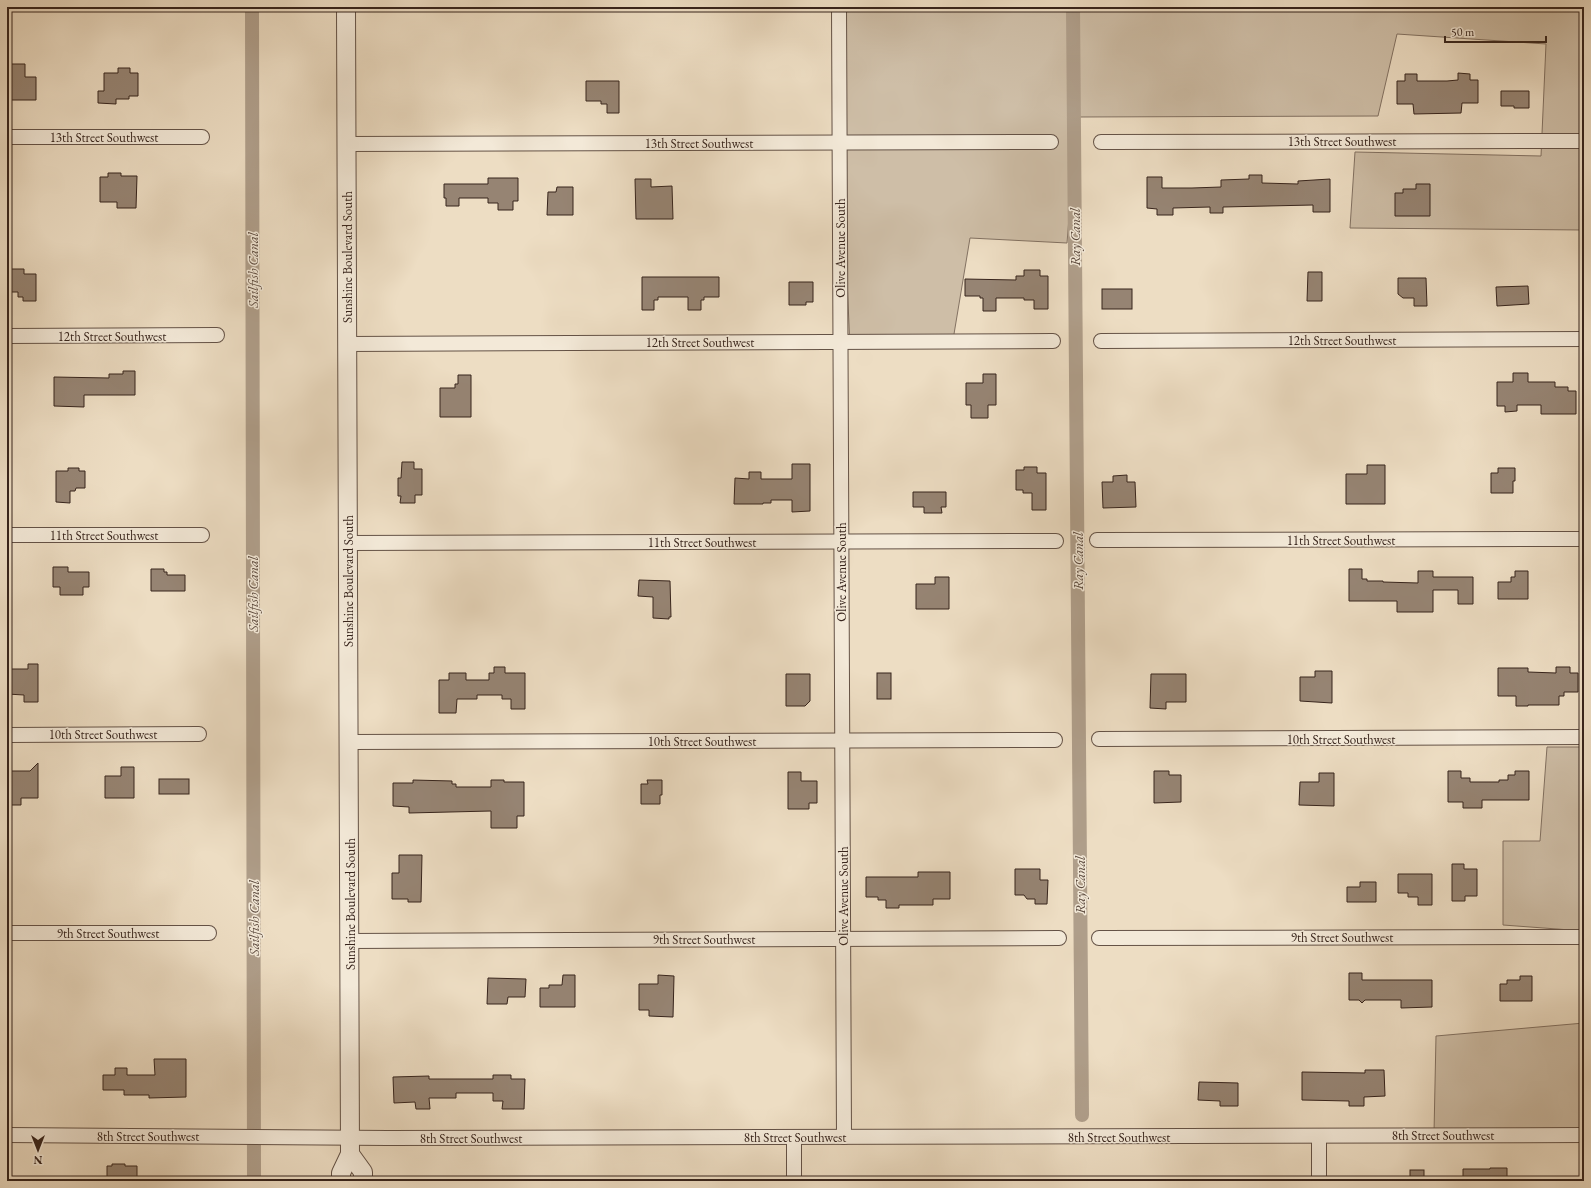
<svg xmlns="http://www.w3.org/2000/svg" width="1591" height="1188" viewBox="0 0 1591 1188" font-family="'EB Garamond',serif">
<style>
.green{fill:#cebea7;stroke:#827162}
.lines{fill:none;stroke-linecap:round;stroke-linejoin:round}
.canal{stroke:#af9e8a;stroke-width:14}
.building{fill:#968473;stroke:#37241c}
.minor-casing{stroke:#645246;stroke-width:16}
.tertiary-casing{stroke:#645246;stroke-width:20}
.minor{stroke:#f3e9d8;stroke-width:14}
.tertiary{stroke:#f3e9d8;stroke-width:18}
.labels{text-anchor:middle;stroke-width:3;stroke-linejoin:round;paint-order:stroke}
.street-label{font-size:13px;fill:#37241c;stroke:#f3e9d8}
.water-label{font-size:14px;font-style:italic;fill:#5b493d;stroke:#f3e9d8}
</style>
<rect width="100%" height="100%" fill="#edddc3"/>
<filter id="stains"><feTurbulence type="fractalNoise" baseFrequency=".005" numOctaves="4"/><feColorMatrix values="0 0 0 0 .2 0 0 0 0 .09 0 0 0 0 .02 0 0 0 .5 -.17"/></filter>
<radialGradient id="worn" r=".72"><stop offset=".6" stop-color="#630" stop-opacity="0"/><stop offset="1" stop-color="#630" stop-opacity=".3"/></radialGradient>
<g class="green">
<polygon points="835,7 1584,7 1584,230 1350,228 1355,152 1541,156 1546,44 1397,34 1378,116 1077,117 1067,243 970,238 952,346 850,347"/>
<polygon points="1547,747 1584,747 1584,931 1503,925 1503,841 1540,841"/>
<polygon points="1584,1023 1584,1135 1434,1133 1436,1036"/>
</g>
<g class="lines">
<g class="canal">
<polyline points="252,7 254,1181"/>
<polyline points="1073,7 1082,1115"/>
</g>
</g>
<g class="building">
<polygon points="7,64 25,64 25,77 36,77 36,100 7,100"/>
<polygon points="118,68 130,68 130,73 138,73 138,96 129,96 129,99 116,99 116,104 98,103 98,91 104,91 104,73 118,73"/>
<polygon points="1458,73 1470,74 1470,80 1478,80 1478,103 1462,103 1461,113 1414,114 1413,104 1397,104 1397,81 1405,81 1405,74 1417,74 1417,81 1447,81 1458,80"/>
<polygon points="586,81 619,81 619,113 607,113 607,104 601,104 601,101 586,101"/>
<polygon points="1501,91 1529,91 1529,108 1514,108 1514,106 1501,106"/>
<polygon points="108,173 121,173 121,176 137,176 136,208 117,208 117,202 100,202 100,177 108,177"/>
<polygon points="1249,175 1262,175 1262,183 1298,184 1298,181 1330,179 1330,212 1313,212 1313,205 1223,207 1223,213 1210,213 1210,207 1173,208 1173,215 1157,215 1157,209 1147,208 1147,177 1162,177 1162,188 1192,188 1221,187 1221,180 1249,179"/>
<polygon points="488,178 518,178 518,201 513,201 513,210 498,210 498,203 488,203 488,198 459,198 459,206 446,206 446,198 444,198 444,184 488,184"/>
<polygon points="635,179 651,179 651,187 672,186 673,219 636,219"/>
<polygon points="1416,184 1430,184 1430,216 1395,216 1395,193 1403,193 1403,189 1416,189"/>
<polygon points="557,187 573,187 573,215 547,215 548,192 556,192"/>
<polygon points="11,269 24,269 24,274 36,274 36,301 23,301 23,297 18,297 18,292 7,292 7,274 11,274"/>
<polygon points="1024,270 1040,270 1040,276 1048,276 1048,309 1034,309 1034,300 1024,300 1024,298 996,298 996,311 983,311 983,298 980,298 980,296 965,296 965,279 1016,280 1016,276 1024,276"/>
<polygon points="1308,272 1322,272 1322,301 1307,301"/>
<polygon points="642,277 719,277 719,297 704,297 704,300 701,300 701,310 688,310 688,297 658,297 658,300 654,300 654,310 642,310"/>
<polygon points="1398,278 1426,278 1427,306 1414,306 1414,298 1403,298 1398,294"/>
<polygon points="789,282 813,282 813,302 806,302 806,305 789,305"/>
<polygon points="1528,286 1529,304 1497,306 1496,287"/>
<rect x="1102" y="289" width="30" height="20"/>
<polygon points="123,371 135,371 135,395 84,395 84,407 54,406 54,377 109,378 109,374 123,374"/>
<polygon points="1513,373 1528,373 1528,382 1555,382 1555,387 1568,387 1568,391 1576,391 1576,414 1541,414 1541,405 1517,405 1517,411 1505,412 1505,406 1497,406 1497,382 1513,382"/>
<polygon points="983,374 996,374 996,405 988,405 988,418 971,418 971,405 966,405 966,383 983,383"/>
<polygon points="458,375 471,375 471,417 440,417 440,388 455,388 455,384 458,384"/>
<polygon points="402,462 414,462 414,469 422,469 422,495 415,495 415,503 400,503 401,496 398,496 398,478 401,478"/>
<polygon points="792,464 810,464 810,511 792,512 792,500 771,500 771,503 763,503 763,504 734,504 735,478 749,479 749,472 761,472 761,479 792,479"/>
<polygon points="1367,465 1385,465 1385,504 1346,504 1346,474 1367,474"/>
<polygon points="1024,467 1037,467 1037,473 1046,473 1046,510 1032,510 1032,493 1023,493 1023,490 1016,490 1016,470 1024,470"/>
<polygon points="68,468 79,468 79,471 85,471 85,488 76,488 75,491 70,491 70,503 56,502 56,471 68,471"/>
<polygon points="1498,468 1515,468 1515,481 1513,481 1513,493 1491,493 1491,473 1498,473"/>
<polygon points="1127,475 1127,482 1135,482 1136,507 1103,508 1102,482 1113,482 1113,476"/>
<polygon points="913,492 946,492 946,507 941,507 942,513 924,513 924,507 913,507"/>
<polygon points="53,567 68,567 68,572 89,572 89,587 83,587 83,595 60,595 60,587 53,587"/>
<polygon points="151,569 164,569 164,572 167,572 167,575 185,575 185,591 151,591"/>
<polygon points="1349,569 1362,569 1362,579 1367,579 1367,581 1383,581 1383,582 1418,583 1418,571 1433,571 1433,577 1473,577 1473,604 1458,604 1458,590 1433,590 1433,612 1397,612 1397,601 1349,601"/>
<polygon points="1515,571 1528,571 1528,599 1498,599 1498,582 1511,582 1511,577 1515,577"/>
<polygon points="935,577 949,577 949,609 916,609 916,584 935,584"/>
<polygon points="639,580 670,581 671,617 669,617 669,619 653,618 653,597 638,596"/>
<polygon points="28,664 38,664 38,702 24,702 24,695 7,694 7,669 28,669"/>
<polygon points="494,667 505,667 505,673 525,673 525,709 511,709 511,699 502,699 502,695 477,695 477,699 457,699 456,713 439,713 439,680 449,680 449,673 466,673 466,680 489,680 489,673 494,673"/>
<polygon points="1556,667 1570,667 1570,673 1578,673 1578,692 1564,692 1564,696 1559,696 1559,705 1528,705 1528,706 1516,706 1516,696 1498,696 1498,668 1528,668 1528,672 1556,673"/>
<polygon points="1315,671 1332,671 1332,703 1300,701 1300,677 1315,677"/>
<rect x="877" y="673" width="14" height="26"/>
<polygon points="786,674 810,674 810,701 805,706 786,706"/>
<polygon points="1151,674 1186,674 1186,702 1166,702 1166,709 1150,708"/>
<polygon points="38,763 38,798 21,798 21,805 7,805 7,771 30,771"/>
<polygon points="121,767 134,767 134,798 105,798 105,776 121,776"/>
<polygon points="1154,771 1169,771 1169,775 1181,775 1181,802 1154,803"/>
<polygon points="1448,771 1461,771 1461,778 1470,778 1470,782 1499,782 1499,780 1508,780 1508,775 1515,775 1515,771 1529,771 1529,800 1482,800 1482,808 1463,808 1463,802 1448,802"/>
<polygon points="788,772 801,772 801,781 817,781 817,803 809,803 809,809 788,809"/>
<polygon points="1319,773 1334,773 1334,806 1299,805 1300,782 1319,782"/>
<rect x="159" y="779" width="30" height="15"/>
<polygon points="413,780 452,781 452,784 456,784 456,787 491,787 491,780 504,780 504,782 524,782 524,816 517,816 517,828 491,828 491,811 409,813 409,807 393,806 393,783 413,783"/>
<polygon points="647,780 662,780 662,795 660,795 660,804 641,804 641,784 648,784"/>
<polygon points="399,855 422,855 421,902 408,902 408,899 392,899 392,873 399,873"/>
<polygon points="1452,864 1464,864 1464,869 1477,869 1477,896 1465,896 1465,901 1452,901"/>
<polygon points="1015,869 1040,869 1040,880 1048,880 1047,904 1035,904 1035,899 1027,899 1024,895 1015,895"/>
<polygon points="918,872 950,872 950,899 933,899 933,905 899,905 899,908 886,908 886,900 878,900 878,897 866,897 866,877 918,877"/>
<polygon points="1398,874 1432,874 1432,905 1418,905 1418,897 1408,897 1408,893 1398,893"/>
<polygon points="1360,882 1376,882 1376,902 1347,902 1347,887 1360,887"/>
<polygon points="1349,973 1362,973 1362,980 1432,980 1432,1007 1401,1008 1401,1000 1365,1000 1362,1003 1359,1000 1349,1000"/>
<polygon points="563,975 575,975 575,1007 540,1007 540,988 549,988 549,985 562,985"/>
<polygon points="658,975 674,976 673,1017 649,1016 649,1010 639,1010 639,984 658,984"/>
<polygon points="1520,976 1532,976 1532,1001 1500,1001 1500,984 1507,984 1507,980 1520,980"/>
<polygon points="488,978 526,979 525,997 508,997 507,1004 487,1004"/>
<polygon points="154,1059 186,1059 186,1097 149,1098 149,1095 124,1095 124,1090 103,1090 103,1075 115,1075 115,1068 127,1068 127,1075 155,1075"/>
<polygon points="1365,1070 1384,1070 1385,1096 1364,1097 1364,1106 1349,1106 1349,1101 1302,1100 1302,1072 1365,1073"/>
<polygon points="493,1075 511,1075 511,1079 525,1079 524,1109 502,1109 503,1101 493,1101 493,1093 456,1093 456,1098 429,1098 430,1109 416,1109 415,1102 394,1103 393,1077 429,1076 429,1079 493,1079"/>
<polygon points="1199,1082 1238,1083 1238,1106 1220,1106 1220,1101 1198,1100"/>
<polygon points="112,1164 125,1164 125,1166 137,1166 137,1181 107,1181 107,1166 112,1166"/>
<polygon points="1490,1168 1507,1168 1507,1181 1463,1181 1463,1169 1490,1169"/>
<rect x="1410" y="1170" width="14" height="11"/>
</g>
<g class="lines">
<defs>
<g id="minor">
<polyline points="839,7 844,1137"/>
<polyline points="7,137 202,137"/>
<polyline points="1101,142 1584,141"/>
<polyline points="347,144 1051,142"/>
<polyline points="7,336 217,335"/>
<polyline points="1101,341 1584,339"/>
<polyline points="347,344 1053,341"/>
<polyline points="7,535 202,535"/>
<polyline points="1097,540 1584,539"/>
<polyline points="348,543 1056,541"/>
<polyline points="7,735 199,734"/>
<polyline points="1099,739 1584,737"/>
<polyline points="350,742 1055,740"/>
<polyline points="7,933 209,933"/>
<polyline points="1099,938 1584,937"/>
<polyline points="350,941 1059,938"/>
<polyline points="7,1135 388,1138 1584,1135"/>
<polyline points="1319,1136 1319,1181"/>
<polyline points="794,1137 794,1181"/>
</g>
<g id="tertiary">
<polyline points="350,1154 363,1172 363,1181"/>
<polyline points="341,1181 341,1173 350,1154 346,7"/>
</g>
</defs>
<use href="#minor" class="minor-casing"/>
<use href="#tertiary" class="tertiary-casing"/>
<use href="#minor" class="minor"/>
<use href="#tertiary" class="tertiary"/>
</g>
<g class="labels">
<g class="street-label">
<text x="104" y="142">13th Street Southwest</text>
<text x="1342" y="146">13th Street Southwest</text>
<text x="699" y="148">13th Street Southwest</text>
<text transform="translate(840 248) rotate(-90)" y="5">Olive Avenue South</text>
<text transform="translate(347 257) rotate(-90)" y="5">Sunshine Boulevard South</text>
<text x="112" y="341">12th Street Southwest</text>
<text x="1342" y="345">12th Street Southwest</text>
<text x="700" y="347">12th Street Southwest</text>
<text x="104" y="540">11th Street Southwest</text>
<text x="1341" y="545">11th Street Southwest</text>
<text x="702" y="547">11th Street Southwest</text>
<text transform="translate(841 572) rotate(-90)" y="5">Olive Avenue South</text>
<text transform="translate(348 581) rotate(-90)" y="5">Sunshine Boulevard South</text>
<text x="103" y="739">10th Street Southwest</text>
<text x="1341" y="744">10th Street Southwest</text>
<text x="702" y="746">10th Street Southwest</text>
<text transform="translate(843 896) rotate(-90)" y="5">Olive Avenue South</text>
<text transform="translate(350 904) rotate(-90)" y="5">Sunshine Boulevard South</text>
<text x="108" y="938">9th Street Southwest</text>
<text x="1342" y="942">9th Street Southwest</text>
<text x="704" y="944">9th Street Southwest</text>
<text x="1443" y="1140">8th Street Southwest</text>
<text x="148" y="1141">8th Street Southwest</text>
<text x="795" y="1142">8th Street Southwest</text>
<text x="1119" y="1142">8th Street Southwest</text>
<text x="471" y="1143">8th Street Southwest</text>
</g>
<g class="water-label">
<text transform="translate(1075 237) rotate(-90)" y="5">Ray Canal</text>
<text transform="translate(253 270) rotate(-90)" y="5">Sailfish Canal</text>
<text transform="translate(1078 561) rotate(-90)" y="5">Ray Canal</text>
<text transform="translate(253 594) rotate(-90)" y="5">Sailfish Canal</text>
<text transform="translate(1080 885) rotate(-90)" y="5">Ray Canal</text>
<text transform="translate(254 918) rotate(-90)" y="5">Sailfish Canal</text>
</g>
</g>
<rect width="1591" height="1188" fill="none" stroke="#edddc3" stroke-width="24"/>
<rect x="8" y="8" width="1575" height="1172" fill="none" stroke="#37241c" stroke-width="2"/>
<rect x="12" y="12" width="1567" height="1164" fill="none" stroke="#37241c"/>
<g transform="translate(38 1150) rotate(180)" stroke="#f3e9d8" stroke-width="3" paint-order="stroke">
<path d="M0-3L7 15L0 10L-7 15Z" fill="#37241c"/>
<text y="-6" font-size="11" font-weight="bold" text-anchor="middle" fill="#37241c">N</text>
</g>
<path d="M1445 36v6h101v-6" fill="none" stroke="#37241c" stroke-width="2"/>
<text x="1451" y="36" font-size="12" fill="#37241c" stroke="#f3e9d8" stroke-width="3" paint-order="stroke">50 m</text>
<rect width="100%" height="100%" filter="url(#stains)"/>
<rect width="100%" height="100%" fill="url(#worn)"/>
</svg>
